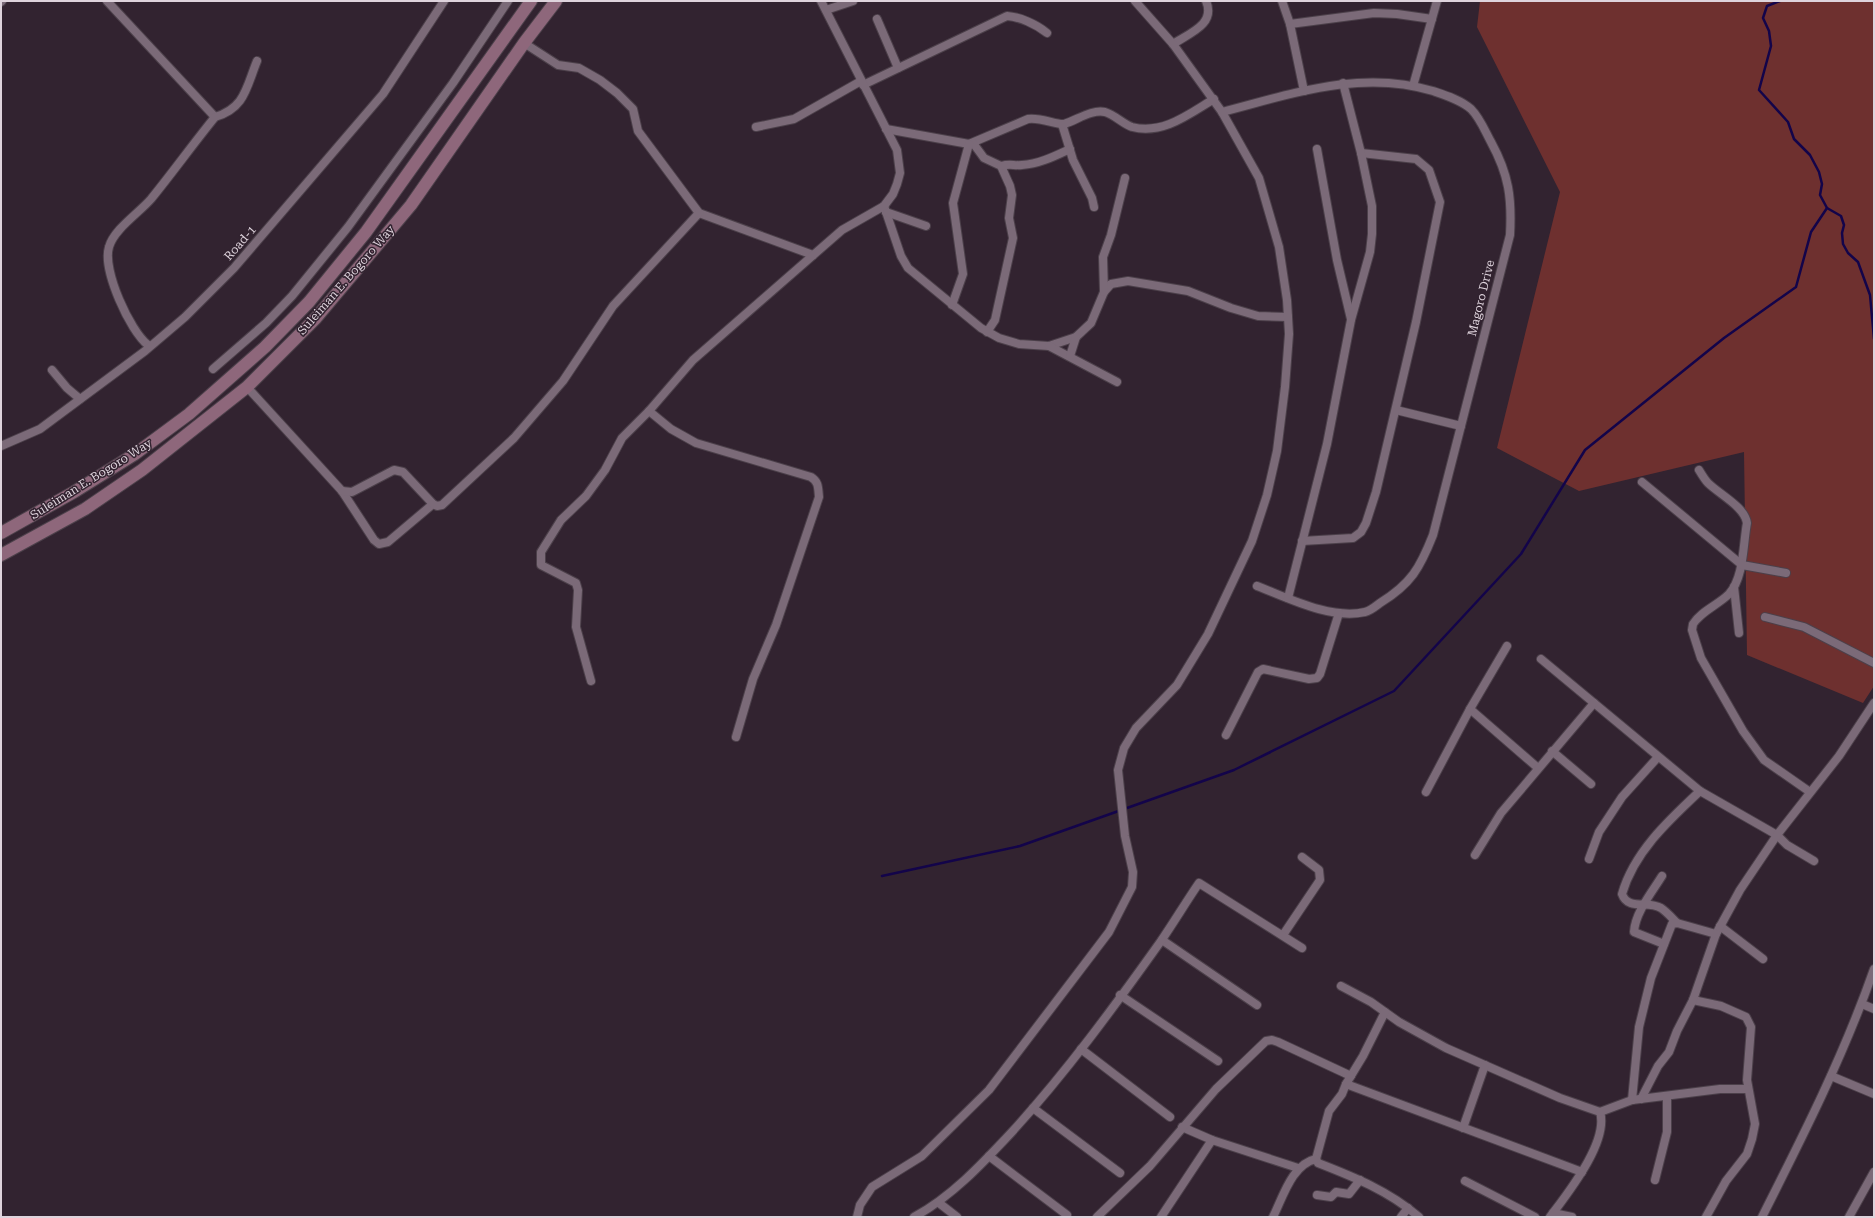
<svg xmlns="http://www.w3.org/2000/svg" width="1875" height="1218" viewBox="0 0 1875 1218" font-family="'Roboto Serif',serif">
<style>
.green{fill:#6e302f}
.lines{fill:none;stroke-linecap:round;stroke-linejoin:round}
.stream{stroke:#13044a;stroke-width:2.5}
.street-casing{stroke:#4c404a;stroke-width:10}
.secondary-casing{stroke:#4c404a;stroke-width:14}
.street{stroke:#7b6a78;stroke-width:8}
.secondary{stroke:#8e677b;stroke-width:12}
.labels{text-anchor:middle;stroke-width:3;stroke-linejoin:round;paint-order:stroke}
.street-label{font-size:12px;fill:#ded3dc;stroke:#322330}
</style>
<rect width="100%" height="100%" fill="#322330"/>
<polygon class="green" points="1480,1 1874,1 1874,686 1863,703 1747,655 1744,452 1579,491 1497,448 1560,192 1477,27"/>
<g class="lines">
<g class="stream">
<polyline points="1780,1 1767,6 1763,18 1769,31 1771,46 1759,90 1788,122 1794,139 1810,155 1819,172 1822,184 1820,195 1827,208 1841,216 1844,225 1842,233 1843,244 1848,253 1858,262 1870,295 1874,339"/>
<polyline points="882,876 1020,846 1234,770 1394,691 1521,554 1585,450 1724,338 1796,287 1811,232 1827,208"/>
</g>
<defs>
<g id="street">
<polyline points="107,1 215,117"/>
<polyline points="1282,1 1290,24 1304,91"/>
<polyline points="1,2 2,1"/>
<polyline points="826,10 853,1"/>
<polyline points="877,19 898,68"/>
<polyline points="1290,24 1374,13 1397,14 1432,19"/>
<polyline points="524,43 558,65 579,68 600,80 617,93 633,109 638,131 699,213 813,255"/>
<path d="M1173,44C1190,33 1216,24 1206,1"/>
<path d="M863,85L1007,16C1020,17 1036,24 1047,33"/>
<polyline points="1413,86 1437,1"/>
<path d="M1222,112C1292,94 1361,69 1433,91C1445,95 1461,100 1471,109C1480,118 1485,131 1491,142C1509,175 1512,198 1510,235L1433,535C1420,568 1411,584 1380,603C1376,606 1370,611 1365,612C1331,620 1288,598 1257,586"/>
<polyline points="1062,124 1073,160 1092,198 1094,207"/>
<polyline points="756,127 794,119 861,81"/>
<path d="M886,129L969,144L1028,119C1040,117 1057,125 1064,124C1077,120 1092,109 1105,112C1115,115 1123,124 1132,127C1163,135 1189,114 1214,99"/>
<polyline points="973,143 984,158 1001,166 1010,186 1012,195 1009,218 1013,238 995,320 987,332"/>
<polyline points="1317,149 1337,260 1351,319"/>
<path d="M1001,166C1011,163 1013,166 1022,165C1039,164 1055,156 1070,149"/>
<polyline points="884,206 901,256 908,268 981,328 999,338 1019,344 1049,346 1076,337 1091,323 1104,292 1111,284 1128,281 1188,291 1231,308 1258,316 1288,317"/>
<polyline points="886,212 926,226"/>
<polyline points="1104,292 1103,257 1111,235 1125,178"/>
<polyline points="952,305 963,274 953,203 969,144"/>
<path d="M148,345C130,331 102,270 109,247C114,229 139,213 151,199C173,172 193,144 215,117C245,108 246,88 257,61"/>
<polyline points="1049,346 1117,382"/>
<polyline points="1070,356 1076,337"/>
<polyline points="213,369 266,323 292,296 348,227 453,83 508,1"/>
<polyline points="52,370 67,388 80,399"/>
<polyline points="247,387 342,491 374,540 379,544 388,542 433,504"/>
<polyline points="1396,410 1461,426"/>
<path d="M649,411L671,429L696,443L811,477C819,482 818,488 819,497L776,625L753,679L736,737"/>
<polyline points="1,446 40,429 145,351 185,317 234,268 383,94 444,1"/>
<path d="M1699,470C1702,475 1705,480 1708,483C1719,494 1745,507 1747,523C1743,544 1744,578 1729,594C1718,605 1701,611 1693,624L1692,630L1701,658L1743,731L1764,760L1810,792"/>
<polyline points="1642,482 1742,565 1786,573"/>
<polyline points="342,491 352,492 394,470 403,472 433,504 437,506 442,505 514,438 563,381 613,306 699,213"/>
<polyline points="1302,541 1353,538 1361,532 1366,523 1376,492 1416,322 1440,202 1429,170 1416,159 1361,153"/>
<polyline points="1734,587 1739,633"/>
<polyline points="1288,598 1327,444 1351,320 1370,252 1372,234 1372,206 1361,153 1343,83"/>
<polyline points="1765,617 1804,627 1874,663"/>
<polyline points="1541,659 1700,791 1777,835 1787,845 1814,861"/>
<polyline points="591,681 576,627 578,590 576,583 541,565 541,552 561,520 586,496 605,470 622,438 649,411 693,360 842,230 884,206 893,194 897,184 900,173 897,150 821,1"/>
<polyline points="1470,709 1538,768"/>
<polyline points="1226,735 1258,672 1263,669 1309,679 1317,678 1320,674 1339,613"/>
<polyline points="1552,751 1591,784"/>
<polyline points="1426,792 1470,709 1507,646"/>
<polyline points="1475,855 1501,813 1594,703"/>
<polyline points="1589,859 1599,832 1622,797 1658,757"/>
<path d="M1662,876C1652,892 1635,913 1634,932L1664,944"/>
<path d="M1677,923C1672,918 1667,912 1661,908C1648,900 1628,911 1622,894C1634,852 1669,820 1700,791"/>
<polyline points="1720,926 1763,959"/>
<polyline points="1283,935 1320,880 1319,870 1302,857"/>
<polyline points="1162,940 1257,1005"/>
<path d="M1341,986L1371,1002L1399,1022L1446,1048L1560,1098L1600,1112C1609,1142 1567,1194 1550,1217"/>
<polyline points="1120,995 1218,1061"/>
<polyline points="1693,1000 1721,1006 1746,1017 1751,1027 1747,1080 1755,1124 1752,1139 1747,1154 1726,1181 1706,1217"/>
<polyline points="1862,1004 1874,1009"/>
<polyline points="1081,1049 1170,1117"/>
<polyline points="1831,1076 1874,1094"/>
<polyline points="1346,1084 1582,1172"/>
<polyline points="1641,1099 1658,1066 1669,1052 1677,1031 1693,1000 1716,934 1740,890 1777,835 1839,756 1874,703"/>
<polyline points="1632,1100 1639,1027 1651,978 1672,924 1677,923 1716,934"/>
<polyline points="1033,1108 1120,1173"/>
<polyline points="1600,1112 1632,1100 1720,1089 1748,1089"/>
<polyline points="1182,1127 1212,1140 1298,1168"/>
<polyline points="1463,1128 1485,1065"/>
<polyline points="989,1156 1067,1215"/>
<polyline points="1316,1159 1329,1111 1342,1094 1346,1084 1363,1056 1385,1012"/>
<path d="M1316,1159L1318,1163C1354,1177 1389,1191 1419,1217"/>
<polyline points="1655,1180 1667,1132 1667,1097"/>
<polyline points="1465,1181 1535,1217"/>
<polyline points="1317,1195 1331,1197 1336,1192 1349,1194 1360,1180"/>
<polyline points="939,1203 957,1217"/>
<polyline points="1553,1213 1572,1217"/>
<polyline points="857,1217 860,1205 872,1187 922,1156 989,1090 1109,932 1132,887 1133,872 1125,836 1118,770 1124,748 1136,728 1177,685 1208,634 1252,541 1267,495 1277,451 1285,387 1289,334 1287,300 1279,247 1259,178 1222,112 1173,44 1135,1"/>
<path d="M914,1217C951,1197 981,1165 1010,1134C1065,1074 1114,1007 1161,941C1174,922 1186,902 1199,883L1302,948"/>
<polyline points="1097,1217 1150,1166 1216,1089 1266,1041 1272,1040 1278,1042 1351,1076"/>
<polyline points="1161,1217 1212,1140"/>
<path d="M1273,1217C1283,1197 1292,1164 1316,1159"/>
<polyline points="1401,1217 1408,1208"/>
<path d="M1762,1217C1803,1136 1844,1055 1874,969"/>
<polyline points="1849,1217 1874,1172"/>
</g>
<g id="secondary">
<polyline points="1,533 74,492 135,454 189,414 265,347 309,302 366,232 531,1"/>
<polyline points="1,555 85,509 142,470 247,387 316,318 411,205 524,43 556,1"/>
</g>
</defs>
<use href="#street" class="street-casing"/>
<use href="#secondary" class="secondary-casing"/>
<use href="#street" class="street"/>
<use href="#secondary" class="secondary"/>
</g>
<g class="labels">
<g class="street-label">
<text transform="translate(240 243) rotate(-49)" y="4">Road-1</text>
<text transform="translate(346 280) rotate(-49)" y="4">Suleiman E. Bogoro Way</text>
<text transform="translate(1481 298) rotate(-76)" y="4">Magoro Drive</text>
<text transform="translate(91 479) rotate(-32)" y="4">Suleiman E. Bogoro Way</text>
</g>
</g>
<rect width="1875" height="1218" fill="none" stroke="#ded3dc" stroke-width="4"/>
</svg>
